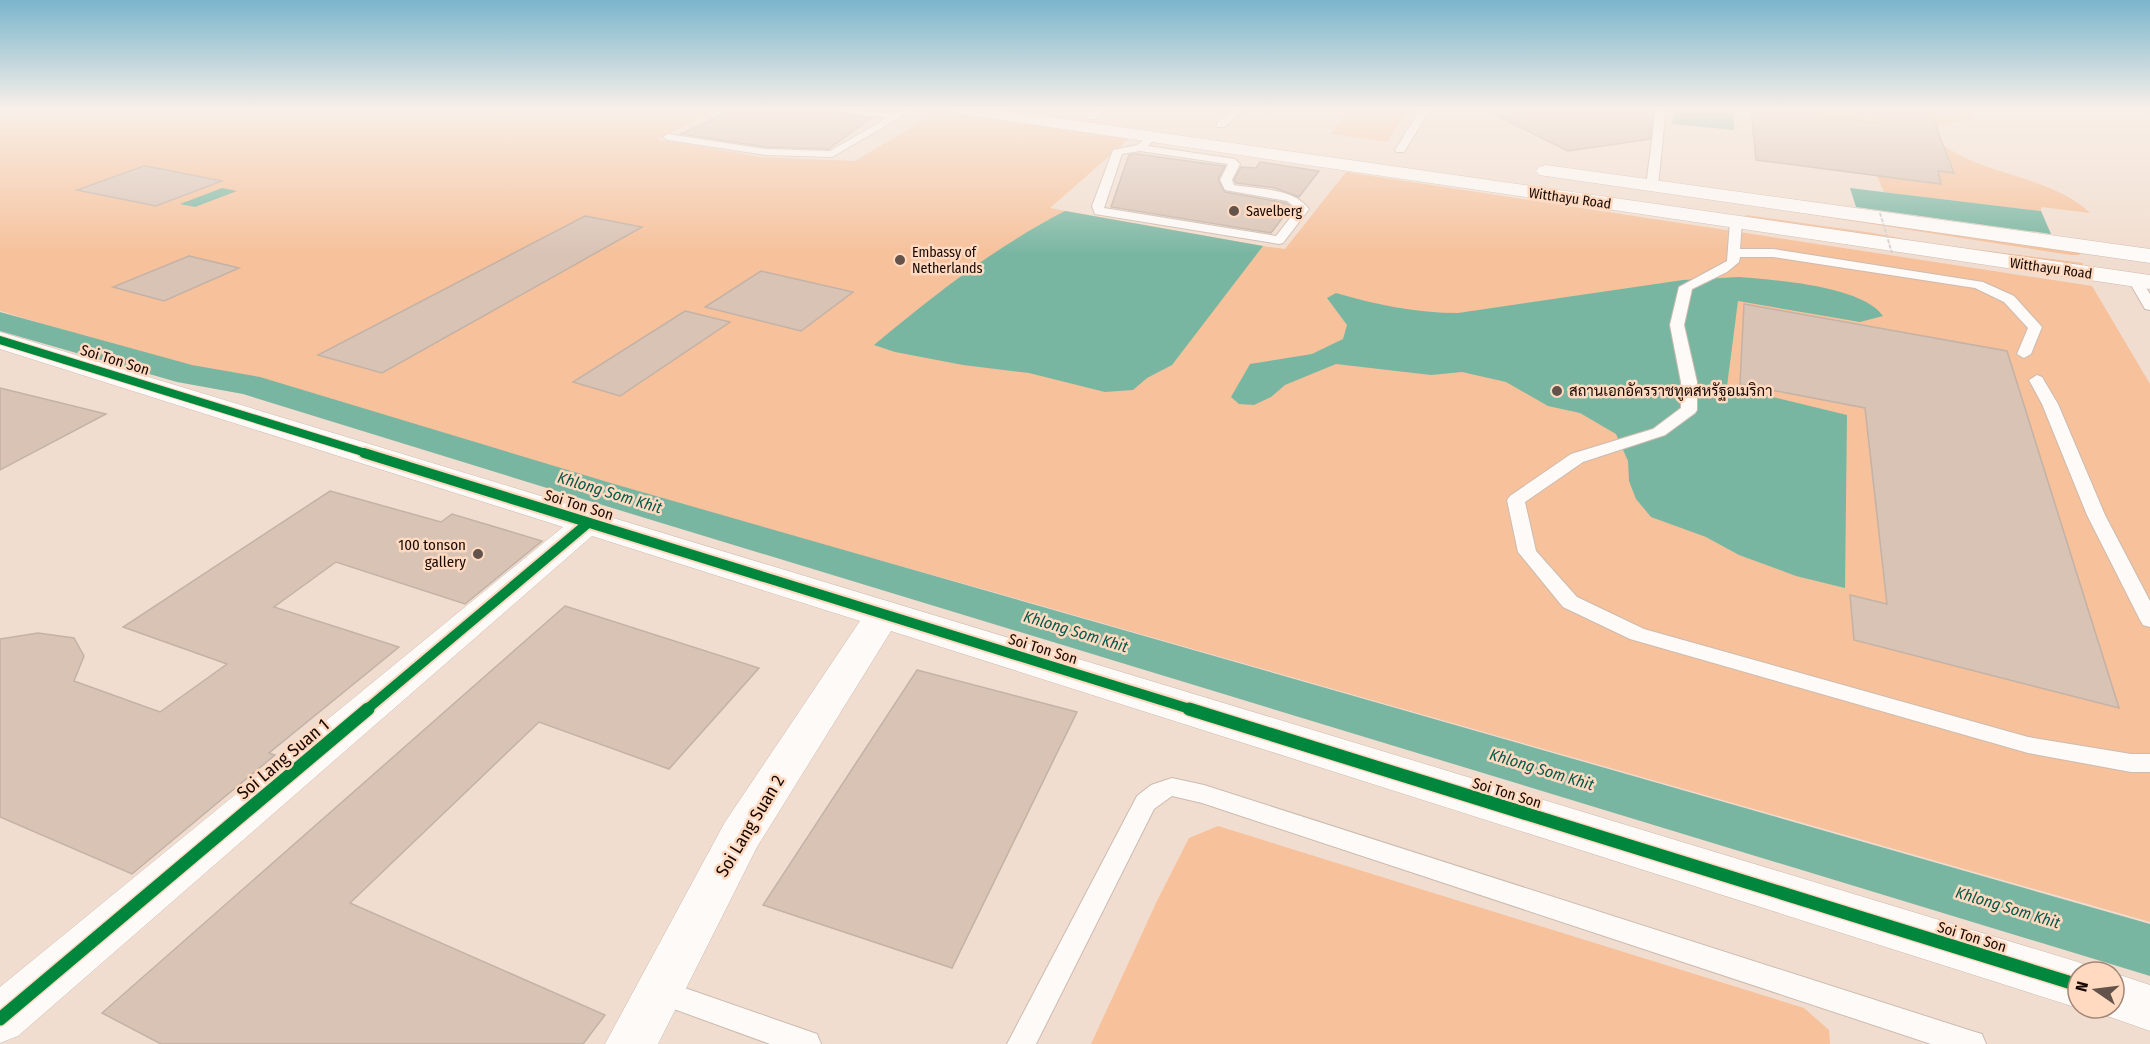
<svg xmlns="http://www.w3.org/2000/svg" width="2150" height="1044" viewBox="0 0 2150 1044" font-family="'Fira Sans Condensed',Sarabun,sans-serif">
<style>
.green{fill:#f6c19b}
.water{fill:#79b6a2}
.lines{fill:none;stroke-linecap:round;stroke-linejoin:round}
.canal{fill:#79b6a2;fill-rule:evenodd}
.building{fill:#d9c3b5;stroke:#c3b2a6;stroke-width:1.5}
.service-casing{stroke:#ccbbaf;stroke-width:2}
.minor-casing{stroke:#ccbbaf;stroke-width:1}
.secondary-casing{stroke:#ccbbaf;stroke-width:1}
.path{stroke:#d8d1cd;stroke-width:2;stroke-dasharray:4 1.5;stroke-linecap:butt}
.service{fill:#fdfaf8;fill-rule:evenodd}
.minor{fill:#fdfaf8;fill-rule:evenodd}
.secondary{fill:#fdfaf8;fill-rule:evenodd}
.path-bridge{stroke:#d8d1cd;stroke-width:2;stroke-dasharray:4 1.5;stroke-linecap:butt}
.cycleway-far2-casing{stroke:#ffdac1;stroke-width:10}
.cycleway-far1-casing{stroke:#ffdac1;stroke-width:14}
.cycleway-casing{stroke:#ffdac1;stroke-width:16}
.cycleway-far2{stroke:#00873e;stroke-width:8}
.cycleway-far1{stroke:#00873e;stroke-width:10}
.cycleway{stroke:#00873e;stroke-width:13}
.poi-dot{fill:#64534a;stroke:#ffdac1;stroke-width:2}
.labels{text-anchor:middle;stroke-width:5;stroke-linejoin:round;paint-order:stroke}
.far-street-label{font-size:14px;fill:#180902;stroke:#ffdac1}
.far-poi-label{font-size:14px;fill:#180902;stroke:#ffdac1;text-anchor:start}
.street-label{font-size:15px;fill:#180902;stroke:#ffdac1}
.poi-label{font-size:15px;fill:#180902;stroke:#ffdac1;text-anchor:start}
.water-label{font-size:16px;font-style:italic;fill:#05594a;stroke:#ffdac1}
.near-street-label{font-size:18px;fill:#180902;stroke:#ffdac1}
</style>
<rect width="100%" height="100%" fill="#f1ddcf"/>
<g class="green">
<polygon points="28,108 721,108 657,139 761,157 855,161 942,109 1131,137 1050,208 1263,246 1285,249 1346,172 2092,286 2150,384 2150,922 997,593 191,368 0,311 0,116"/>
<polygon points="1351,108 1409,108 1387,142 1330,134"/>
<polygon points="1808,108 1874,108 1879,123 1810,115"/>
<polygon points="1929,108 1968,108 1973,118 1936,127"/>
<path d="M1944,146C1957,154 1971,161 1985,166C2019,178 2063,187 2090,213L2041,207V211L1884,192L1877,176L1941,184L1938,171L1954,173Z"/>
<polygon points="1749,205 2081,252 2079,255 2071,255"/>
<polygon points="1746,215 1873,233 1925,243 2083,263 2083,266 1745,218"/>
<polygon points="1218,826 1804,1008 1829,1030 1830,1044 1091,1044 1157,901 1189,838"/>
</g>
<g class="water">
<polygon points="1675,108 1733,108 1734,130 1672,124"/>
<polygon points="222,188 237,191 195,207 180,204"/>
<polygon points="1850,188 2041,211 2051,234 1856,207"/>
<path d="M1065,211L1263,246L1172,365L1147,378L1133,390L1105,392L1029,373L963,365L895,352L874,345C934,295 995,247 1065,211Z"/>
<path d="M1739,277C1775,280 1862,286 1883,316L1860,322L1738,301L1727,386L1847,415L1845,588L1796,576L1739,555L1706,537L1651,517L1636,499L1629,481L1628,461L1616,434L1580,413L1548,406L1506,382L1462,372L1431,375L1336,364L1285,385L1271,397L1254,405L1239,404L1231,397L1250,364L1312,354L1343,339L1347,325L1327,298L1336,293C1377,305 1416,313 1458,313L1683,280Z"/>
</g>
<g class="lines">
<polygon class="canal" points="0,312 192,365 260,377 614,484 2150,924 2150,976 586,500 243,394 177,382 0,331"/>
</g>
<g class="building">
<polygon points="736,108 829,108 836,113 871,118 829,149 766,147 681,134"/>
<polygon points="1481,108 1654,108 1650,139 1568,151"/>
<polygon points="1751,108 1808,108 1810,115 1880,123 1875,108 1929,108 1954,173 1938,171 1941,184 1756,160"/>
<polygon points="1137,154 1225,166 1218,179 1225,192 1286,203 1291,207 1271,233 1111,207 1129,155"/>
<polygon points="1260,162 1319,171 1299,197 1275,188 1236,183 1234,180 1241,167 1256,168"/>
<polygon points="144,166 156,168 222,181 156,206 77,190"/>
<polygon points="585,216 642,227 382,373 318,355"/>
<polygon points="189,256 239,268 164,301 113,287"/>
<polygon points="761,271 853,292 801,331 705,307"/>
<polygon points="1744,304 2007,351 2119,708 1854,640 1850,595 1887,604 1865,408 1740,384"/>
<polygon points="685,311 730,322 620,396 573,382"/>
<polygon points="0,388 106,414 0,470"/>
<polygon points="330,491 441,522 452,514 542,541 465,604 336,562 274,607 399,647 269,753 275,755 132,874 0,817 0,639 38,633 74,638 84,656 74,681 160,712 227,664 123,627"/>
<polygon points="565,606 759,668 669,769 539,722 350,903 605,1015 583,1044 161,1044 102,1013"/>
<polygon points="917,670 1077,712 952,968 763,905"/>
</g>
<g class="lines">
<defs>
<g id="service">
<path d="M831,108C852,106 873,114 893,113C902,112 907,107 916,108L832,157L766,155L668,140L663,137L668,134L766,149L830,151L887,118L836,111Z"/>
<polygon points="1097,108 1108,108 1095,119 1087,119 1087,115"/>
<polygon points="1234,108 1244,108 1225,127 1217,127 1217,123"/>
<polygon points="1421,108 1431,108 1404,152 1396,152 1395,150"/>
<polygon points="1656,108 1666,108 1658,186 1652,189 1646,186"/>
<path d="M1153,133L1158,136L1148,146L1235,159L1240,164L1232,180L1234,185C1258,189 1294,188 1309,209L1283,243L1279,244L1095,214L1092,206L1113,150L1137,145ZM1140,151L1228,164L1220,180L1225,190L1287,201L1297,209L1276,236L1104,208L1122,154Z"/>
<polygon points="1736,218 1742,222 1740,249 1773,249 1983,282 2014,296 2042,327 2031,354 2024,358 2017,354 2028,328 2004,302 1975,288 1773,257 1740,257 1739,262 1727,272 1692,289 1684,325 1697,382 1697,410 1695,413 1665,435 1583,462 1525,502 1536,551 1577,597 1644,629 2028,737 2131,754 2150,754 2150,772 2131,772 2028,753 1630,639 1563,607 1518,552 1507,500 1510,496 1571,454 1653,429 1681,408 1681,382 1670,325 1679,287 1727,261 1730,222"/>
<polygon points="2135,276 2140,277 2150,294 2150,310 2145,309 2128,280"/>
<polygon points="2037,375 2042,377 2058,404 2105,515 2150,601 2150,627 2143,625 2140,620 2087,515 2042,404 2029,380"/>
<polygon points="1172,778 1204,785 1972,1031 1982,1034 1986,1044 1931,1044 1202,803 1172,796 1154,809 1036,1044 1007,1044 1137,796 1151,785"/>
<polygon points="659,979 817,1034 821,1044 770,1044 649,1000 645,991 649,982"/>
</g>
<g id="minor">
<polygon points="0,332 2078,962 2096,969 2097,972 2078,972 2078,1008 891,631 757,847 658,1044 605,1044 725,822 860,621 592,536 18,1036 0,1043 0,987 563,527 0,349"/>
<polygon points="2114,973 2150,985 2150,1031 2096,1012 2094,1008 2114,1008"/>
</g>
<g id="secondary">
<polygon points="946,108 989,108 2150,275 2150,289 955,113 949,112"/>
<polygon points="1546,165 2150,249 2150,263 1539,175 1536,171 1539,167"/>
</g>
</defs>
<use href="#service" class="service-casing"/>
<use href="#minor" class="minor-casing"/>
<use href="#secondary" class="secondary-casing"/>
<polyline class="path" points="1149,108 1159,109"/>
<use href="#service" class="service"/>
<use href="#minor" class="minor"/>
<use href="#secondary" class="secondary"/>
<polyline class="path-bridge" points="1880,213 1892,253"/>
<defs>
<polyline id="cycleway-far2" points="0,340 369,454"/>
<g id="cycleway-far1">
<polyline points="364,453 1193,710"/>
<polyline points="366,710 588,523"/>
</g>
<g id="cycleway">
<polyline points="1189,709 2078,985"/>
<polyline points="0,1019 368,709"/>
</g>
</defs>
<use href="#cycleway-far2" class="cycleway-far2-casing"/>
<use href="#cycleway-far1" class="cycleway-far1-casing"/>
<use href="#cycleway" class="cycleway-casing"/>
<use href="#cycleway-far2" class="cycleway-far2"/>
<use href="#cycleway-far1" class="cycleway-far1"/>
<use href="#cycleway" class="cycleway"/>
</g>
<linearGradient id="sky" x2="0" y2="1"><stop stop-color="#7bb5cc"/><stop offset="0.43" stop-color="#f9f0e9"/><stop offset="1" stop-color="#f9f0e9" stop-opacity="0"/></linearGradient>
<rect width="2150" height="254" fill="url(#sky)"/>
<g class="poi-dot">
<circle cx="1234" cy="211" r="6"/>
<circle cx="900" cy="260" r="6"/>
<circle cx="1557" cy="391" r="6"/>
<circle cx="478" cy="554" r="6"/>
</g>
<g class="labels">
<g class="far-street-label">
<text transform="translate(1570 198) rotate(8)" y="5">Witthayu Road</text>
<text transform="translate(2051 268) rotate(8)" y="5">Witthayu Road</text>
</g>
<g class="far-poi-label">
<text x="1246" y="216">Savelberg</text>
<text x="912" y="257">Embassy of<tspan x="912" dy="16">Netherlands</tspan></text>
</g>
<g class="street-label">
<text transform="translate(115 360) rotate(17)" y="5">Soi Ton Son</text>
<text transform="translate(579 505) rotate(17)" y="5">Soi Ton Son</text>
<text transform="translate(1043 649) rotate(17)" y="5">Soi Ton Son</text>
<text transform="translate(1507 793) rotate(17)" y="5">Soi Ton Son</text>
<text transform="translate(1972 937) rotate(17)" y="5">Soi Ton Son</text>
</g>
<g class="poi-label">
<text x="1569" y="396">สถานเอกอัครราชทูตสหรัฐอเมริกา</text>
<text x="466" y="550" text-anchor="end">100 tonson<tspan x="466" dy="17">gallery</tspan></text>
</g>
<g class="water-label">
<text transform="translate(610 492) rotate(17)" y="6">Khlong Som Khit</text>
<text transform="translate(1076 631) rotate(17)" y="6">Khlong Som Khit</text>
<text transform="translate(1542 769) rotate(17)" y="6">Khlong Som Khit</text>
<text transform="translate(2008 907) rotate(17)" y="6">Khlong Som Khit</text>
</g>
<g class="near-street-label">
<text transform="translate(283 759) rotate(-40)" y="6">Soi Lang Suan 1</text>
<text transform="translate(750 826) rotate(-59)" y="6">Soi Lang Suan 2</text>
</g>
</g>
<g transform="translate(2096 990) rotate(284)"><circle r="28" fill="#ffdac1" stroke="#a38675" stroke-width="1.5"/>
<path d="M0-4.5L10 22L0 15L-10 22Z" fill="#64534a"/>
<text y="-9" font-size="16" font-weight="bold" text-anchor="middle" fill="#180902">N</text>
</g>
</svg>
